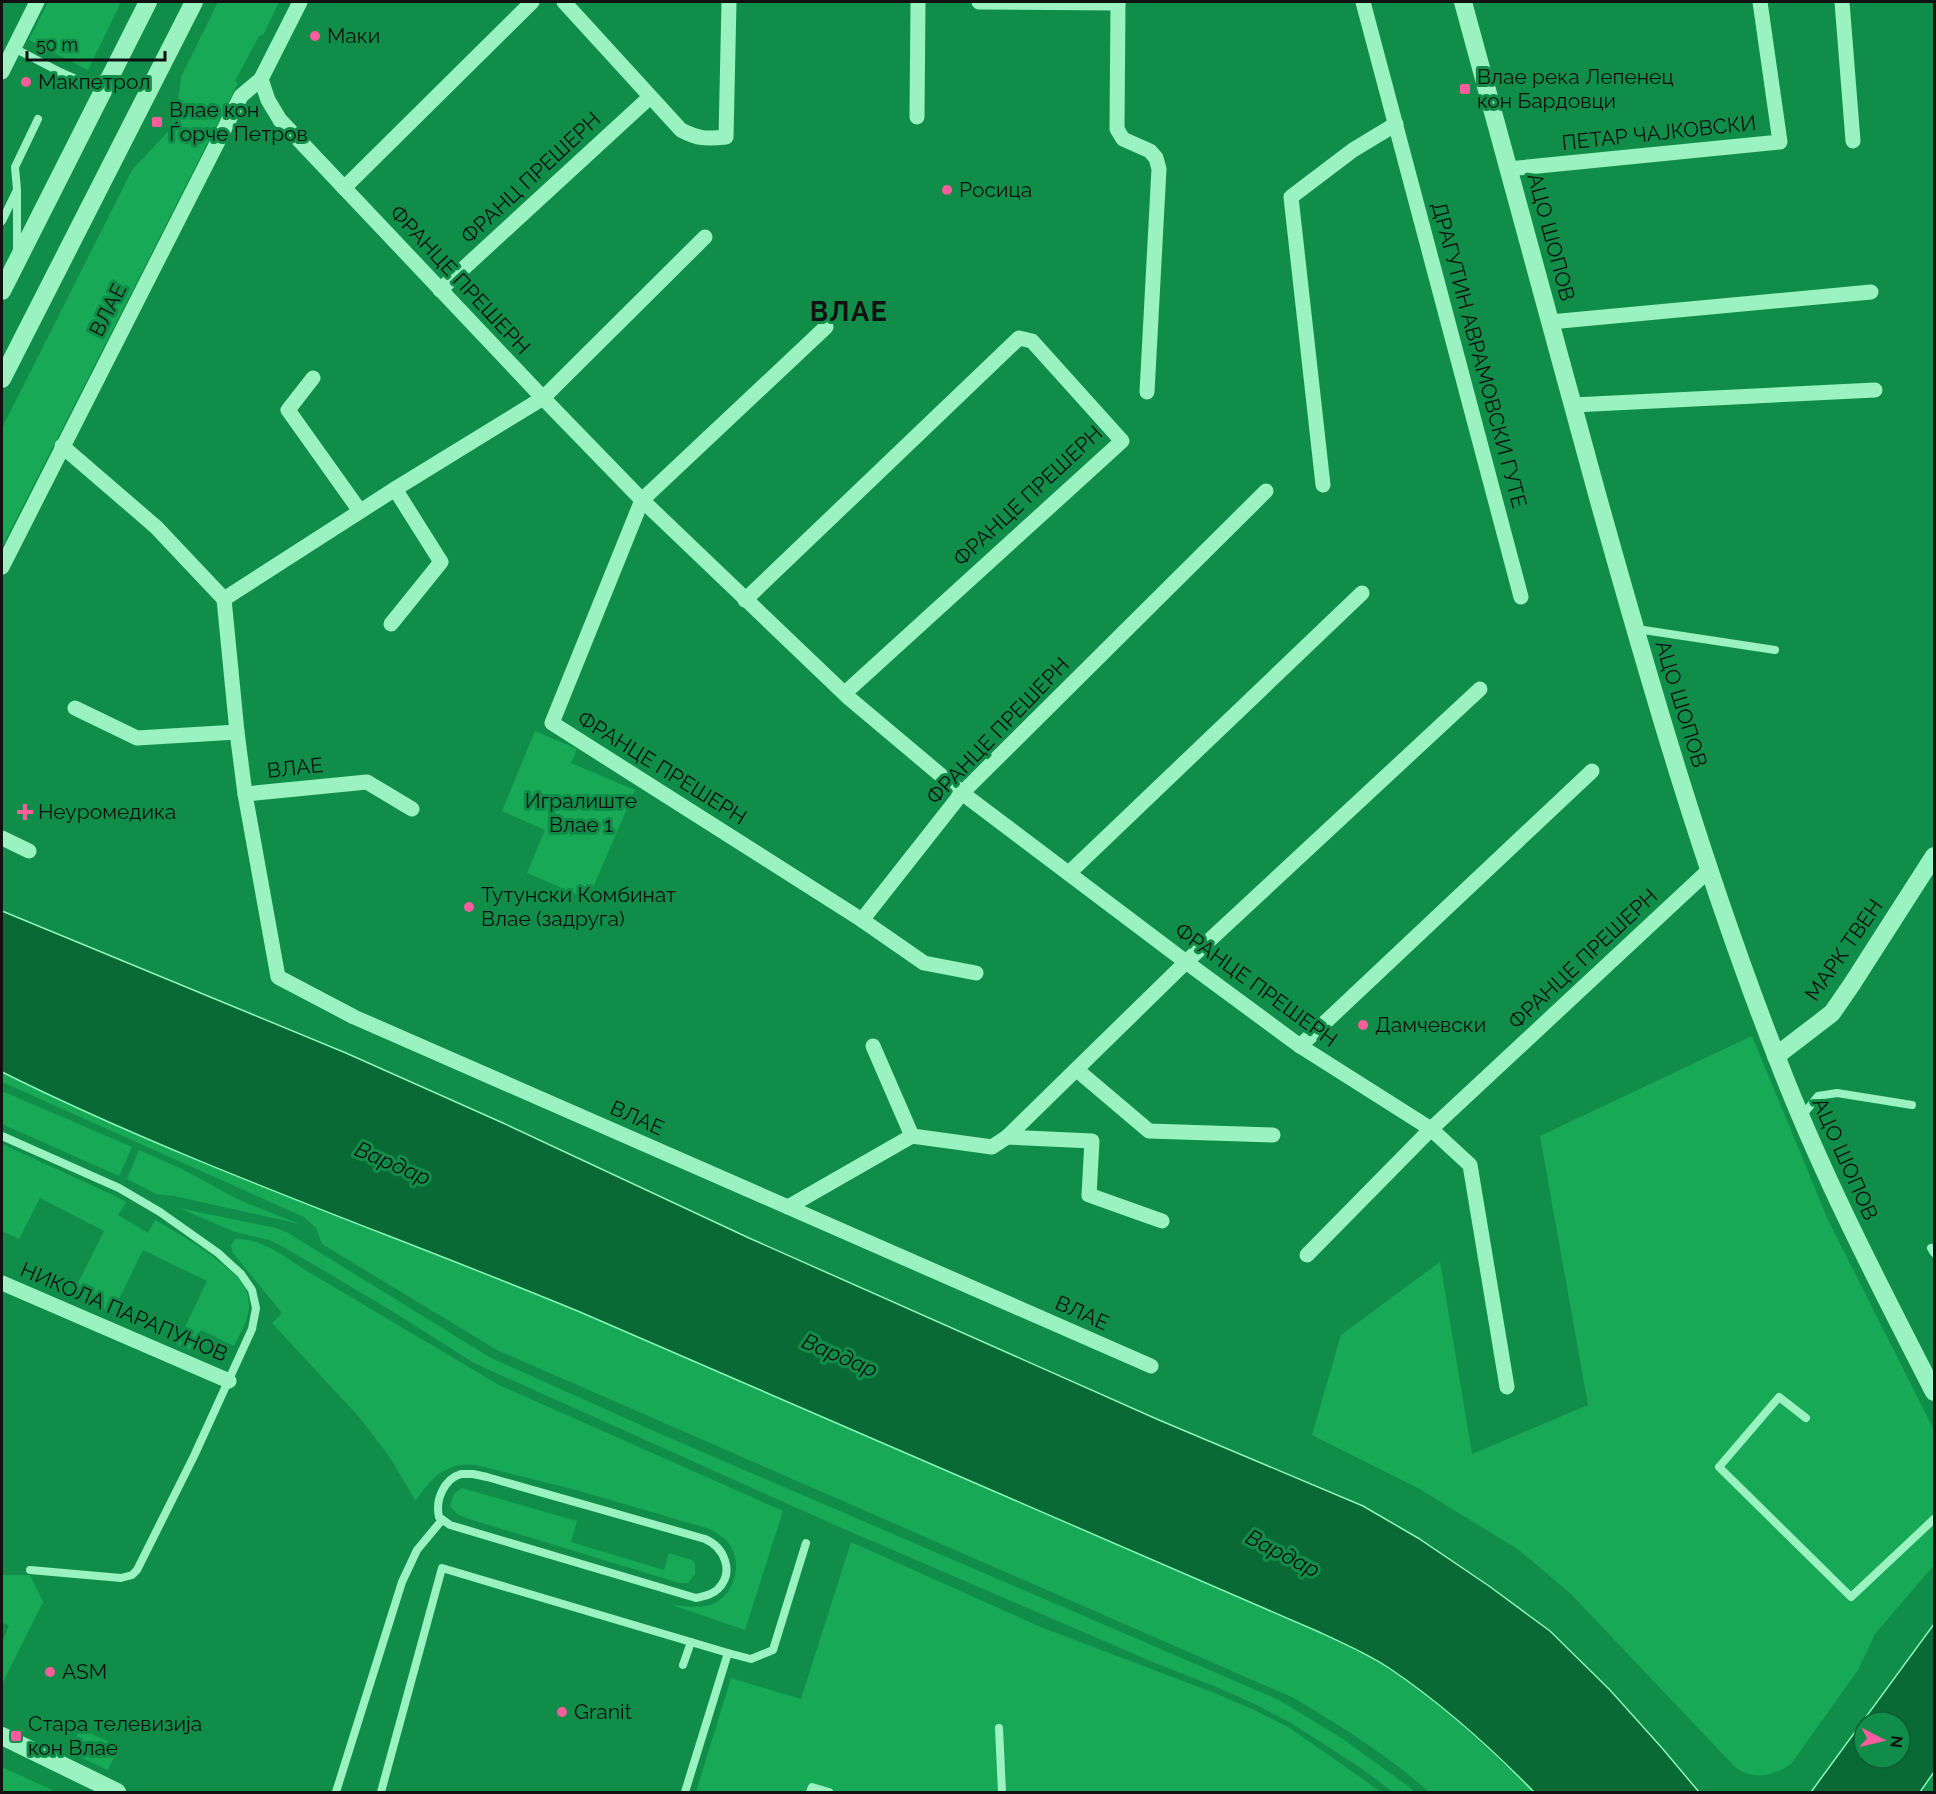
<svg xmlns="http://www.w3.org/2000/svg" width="1936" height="1794" viewBox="0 0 1936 1794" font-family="Raleway,sans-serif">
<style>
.green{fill:#18a957}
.water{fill:#0a6a36;stroke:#8bf6b8;stroke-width:1.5;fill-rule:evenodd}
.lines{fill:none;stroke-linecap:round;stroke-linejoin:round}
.service{stroke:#99f2c0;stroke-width:8}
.minor{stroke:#99f2c0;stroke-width:15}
.tertiary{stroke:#99f2c0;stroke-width:18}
.poi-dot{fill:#ff5b9d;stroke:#108e49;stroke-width:2}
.labels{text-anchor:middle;stroke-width:6;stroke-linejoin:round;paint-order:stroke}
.poi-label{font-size:21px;fill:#111;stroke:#108e49;text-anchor:start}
.street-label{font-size:21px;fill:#111;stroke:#108e49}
.park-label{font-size:21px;fill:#111;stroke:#108e49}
.water-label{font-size:22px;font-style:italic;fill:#111;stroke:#108e49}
.district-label{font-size:27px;font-weight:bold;letter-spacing:1.5px;fill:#111;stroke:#108e49}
</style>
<rect width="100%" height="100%" fill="#108e49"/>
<g class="green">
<polygon points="48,2 121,2 88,70 29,40"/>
<polygon points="218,2 279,2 263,35 259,36 235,81 238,83 2,547 2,428 132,170 165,135 171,126 177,109 181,77"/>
<polygon points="535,731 577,749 571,763 635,790 588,899 527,873 545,830 502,811"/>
<path d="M1752,1036L1828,1220L1934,1430V1565L1875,1634L1858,1670L1791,1764C1773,1776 1753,1781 1735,1767L1571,1594L1519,1550L1418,1488L1312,1435L1341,1335L1440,1262L1472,1454L1588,1405L1540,1136Z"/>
<path d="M2,1072C189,1165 387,1232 580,1312L1319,1632C1343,1643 1368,1654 1389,1668C1443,1704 1487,1749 1534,1792H1429C1388,1755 1342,1727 1294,1698L497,1350L322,1244L316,1228L304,1217L2,1082Z"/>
<polygon points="2,1091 132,1147 119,1176 2,1124"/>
<path d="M2,1144L115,1196L126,1202L118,1215L148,1233L155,1220C179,1233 228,1263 243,1284C247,1290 249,1300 249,1307C248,1321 240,1334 234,1346L201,1330L190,1350L177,1344L207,1281L143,1250L112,1313L73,1293L104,1231L40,1198L19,1239L2,1231Z"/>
<polygon points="139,1150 184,1170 239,1200 300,1224 174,1196 156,1194 127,1179"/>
<polygon points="179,1208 276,1228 288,1233 491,1358 663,1435 1279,1700 1343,1739 1405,1784 1415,1792 1393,1792 1361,1768 1291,1723 1257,1705 1219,1688 1155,1663 835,1525 474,1363 392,1311 282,1246 269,1240 235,1232"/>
<path d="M235,1239C262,1238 285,1257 307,1271L499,1385L783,1511L745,1630L672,1605C683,1606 694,1608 705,1606C731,1602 744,1569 731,1547C727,1539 718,1534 710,1529L576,1490L476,1465C447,1462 431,1477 416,1501L389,1456L360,1418L272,1323L282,1313L233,1253L231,1245Z"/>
<polygon points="462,1488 577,1521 571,1542 664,1570 669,1553 692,1560 695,1564 695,1574 688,1583 679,1583 466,1518 457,1514 450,1506 454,1494"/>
<polygon points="851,1542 1043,1628 1212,1692 1254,1710 1290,1728 1381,1792 696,1792 731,1678 801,1699"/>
<polygon points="2,1575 30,1575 43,1602 2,1684 2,1642 9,1626 2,1622"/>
<polygon points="80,1729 119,1746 108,1770 69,1752"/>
<polygon points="2,1767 56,1792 2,1792"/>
</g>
<g class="water">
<path d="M2,911L346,1053L503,1123L749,1238L1159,1420L1363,1506L1418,1538L1489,1586L1550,1631L1610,1690L1662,1748L1699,1792H1534C1491,1748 1441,1703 1389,1668C1368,1654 1343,1643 1319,1632L580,1312C387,1232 189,1165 2,1072Z"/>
<path d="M1934,1624V1772L1920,1792H1811ZM1864,1722H1900V1758H1864Z"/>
</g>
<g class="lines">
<g class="service">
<polyline points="14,48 62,73"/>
<polyline points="55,87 62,73 85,83 108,78"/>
<polyline points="2,221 16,192"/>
<polyline points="17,250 17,190 15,167 38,119"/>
<polyline points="1637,629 1775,650"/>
<polyline points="1802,1116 1818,1096 1837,1093 1912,1105"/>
<polyline points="2,1136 119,1188 160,1212 218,1253 241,1274 252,1290 256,1308 252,1329 194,1456 137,1570 132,1575 121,1578 30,1570"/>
<polyline points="1931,1248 1934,1253"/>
<polyline points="1806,1418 1779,1397 1719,1467 1851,1597 1934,1519"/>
<path d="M461,1474H473L487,1477L705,1539C724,1547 735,1572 718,1589C712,1595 704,1596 696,1598L450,1525L439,1517C435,1500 444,1479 461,1474Z"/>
<polyline points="683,1665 691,1642 728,1653"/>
<polyline points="999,1728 1002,1792"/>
<polyline points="336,1792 402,1582 417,1550 442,1520"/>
<polyline points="381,1792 442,1568 691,1642"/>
<polyline points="685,1792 728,1653 751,1659 773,1650 806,1543"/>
<polyline points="810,1792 812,1787 829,1792"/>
</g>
<g class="minor">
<path d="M564,2L681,130C698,139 706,139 726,137L729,2"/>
<polyline points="979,2 1118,3"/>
<polyline points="1118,2 1117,129 1123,139 1150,151 1156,158 1159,169 1147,392"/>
<polyline points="1363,2 1521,597"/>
<polyline points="1842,2 1853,141"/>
<polyline points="2,72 37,2"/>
<polyline points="261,79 268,100 280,120 543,398 642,500 849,698 962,793 1186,962 1300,1046 1431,1129 1470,1165 1507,1387"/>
<polyline points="917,117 918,2"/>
<polyline points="1508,169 1780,142 1760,2"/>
<polyline points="344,188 532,2"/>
<polyline points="705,237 543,398 395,489 224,599 237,732 245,794 278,977 354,1017 1151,1366"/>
<polyline points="440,290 650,97"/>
<polyline points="1550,322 1871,292"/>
<polyline points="826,327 642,500 552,723 862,920 924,963 976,973"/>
<polyline points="313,378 288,410 360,511"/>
<polyline points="1573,405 1875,390"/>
<polyline points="62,446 156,527 224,599"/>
<polyline points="1323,485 1291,197 1353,150 1396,124"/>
<polyline points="2,567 241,96 261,79 300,2"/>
<polyline points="745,600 1019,338 1032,341 1122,441 845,693"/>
<polyline points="391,624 441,562 395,489"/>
<polyline points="75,708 137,738 237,732"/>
<polyline points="245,794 367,782 412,809"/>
<polyline points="2,838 29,851"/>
<polyline points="1069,873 1362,593"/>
<polyline points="862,920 962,793 1266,491"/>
<polyline points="873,1046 912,1136"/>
<polyline points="1300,1046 1592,771"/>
<polyline points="1077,1070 1149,1131 1273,1135"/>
<polyline points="788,1207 912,1136 992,1147 1007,1137"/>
<polyline points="1162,1221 1089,1195 1092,1141 1007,1137 1186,962 1480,689"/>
<polyline points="1307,1255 1431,1129 1708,871"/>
<polyline points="2,1283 229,1381"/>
</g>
<g class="tertiary">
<path d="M1463,2C1508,166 1552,330 1597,494C1650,684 1705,874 1777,1058C1821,1173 1878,1283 1934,1392"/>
<polyline points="2,291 148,2"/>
<polyline points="2,379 194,2"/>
<polyline points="1776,1056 1832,1013 1852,984 1934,856"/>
<polyline points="2,1736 117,1792"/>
</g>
</g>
<g class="poi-dot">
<circle cx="315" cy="36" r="6"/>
<circle cx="26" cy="82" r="6"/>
<rect x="1459" y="83" width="12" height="12" rx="3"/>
<rect x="151" y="116" width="12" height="12" rx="3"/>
<circle cx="947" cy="190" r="6"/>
<path d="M22 803h6v6h6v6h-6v6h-6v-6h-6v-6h6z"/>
<circle cx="469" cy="907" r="6"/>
<circle cx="1363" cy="1025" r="6"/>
<circle cx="50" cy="1672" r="6"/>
<circle cx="562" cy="1712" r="6"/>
<rect x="10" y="1730" width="12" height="12" rx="3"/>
</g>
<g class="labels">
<g class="poi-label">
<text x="327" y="43">Маки</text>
<text x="1477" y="84">Влае река Лепенец<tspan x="1477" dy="24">кон Бардовци</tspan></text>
<text x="38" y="89">Макпетрол</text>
<text x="169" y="117">Влае кон<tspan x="169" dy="24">Ѓорче Петров</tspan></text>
<text x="959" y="197">Росица</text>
<text x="38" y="819">Неуромедика</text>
<text x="481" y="902">Тутунски Комбинат<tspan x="481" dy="24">Влае (задруга)</tspan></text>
<text x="1375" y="1032">Дамчевски</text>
<text x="62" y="1679">ASM</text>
<text x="574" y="1719">Granit</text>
<text x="28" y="1731">Стара телевизија<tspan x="28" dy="24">кон Влае</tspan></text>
</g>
<g class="street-label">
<text transform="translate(1659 133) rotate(-6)" y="7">ПЕТАР ЧАЈКОВСКИ</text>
<text transform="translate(531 178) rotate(-43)" y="7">ФРАНЦ ПРЕШЕРН</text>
<text transform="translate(1551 237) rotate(75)" y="7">АЦО ШОПОВ</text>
<text transform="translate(460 280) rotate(47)" y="7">ФРАНЦE ПРЕШЕРН</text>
<text transform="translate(108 310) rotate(-63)" y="7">ВЛАЕ</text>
<text transform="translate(1479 355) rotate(75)" y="7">ДРАГУТИН АВРАМОВСКИ ГУТЕ</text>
<text transform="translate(1028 496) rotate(-43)" y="7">ФРАНЦE ПРЕШЕРН</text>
<text transform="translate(1681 704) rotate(73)" y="7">АЦО ШОПОВ</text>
<text transform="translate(998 731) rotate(-46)" y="7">ФРАНЦЕ ПРЕШЕРН</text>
<text transform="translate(295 768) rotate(-6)" y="7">ВЛАЕ</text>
<text transform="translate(662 768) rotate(32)" y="7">ФРАНЦE ПРЕШЕРН</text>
<text transform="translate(1844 950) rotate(-55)" y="7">МАРК ТВЕН</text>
<text transform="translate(1583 959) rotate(-43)" y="7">ФРАНЦЕ ПРЕШЕРН</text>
<text transform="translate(1256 985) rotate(36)" y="7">ФРАНЦE ПРЕШЕРН</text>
<text transform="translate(637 1118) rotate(24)" y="7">ВЛАЕ</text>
<text transform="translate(1845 1159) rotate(66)" y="7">АЦО ШОПОВ</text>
<text transform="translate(124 1312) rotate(23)" y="7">НИКОЛА ПАРАПУНОВ</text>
<text transform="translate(1082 1313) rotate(24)" y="7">ВЛАЕ</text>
</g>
<g class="park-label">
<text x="581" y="808">Игралиште<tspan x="581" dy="24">Влае 1</tspan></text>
</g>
<g class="water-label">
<text transform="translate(393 1163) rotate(23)" y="8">Вардар</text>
<text transform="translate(840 1355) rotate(23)" y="8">Вардар</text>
<text transform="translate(1283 1553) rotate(27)" y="8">Вардар</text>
</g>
<g class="district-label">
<text x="849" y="321">ВЛАЕ</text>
</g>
</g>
<rect width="1936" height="1794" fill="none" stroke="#111111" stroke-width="6"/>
<g transform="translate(1882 1740) rotate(97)"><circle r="28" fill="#108e49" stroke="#105c33" stroke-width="1.5"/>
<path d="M0-4.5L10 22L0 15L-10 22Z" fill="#ff5b9d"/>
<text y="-9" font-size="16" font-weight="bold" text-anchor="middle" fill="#111111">N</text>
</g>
<path d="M27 51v9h138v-9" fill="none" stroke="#111111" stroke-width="3"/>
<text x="36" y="51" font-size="18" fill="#111111" stroke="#108e49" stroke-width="4.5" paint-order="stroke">50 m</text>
</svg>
